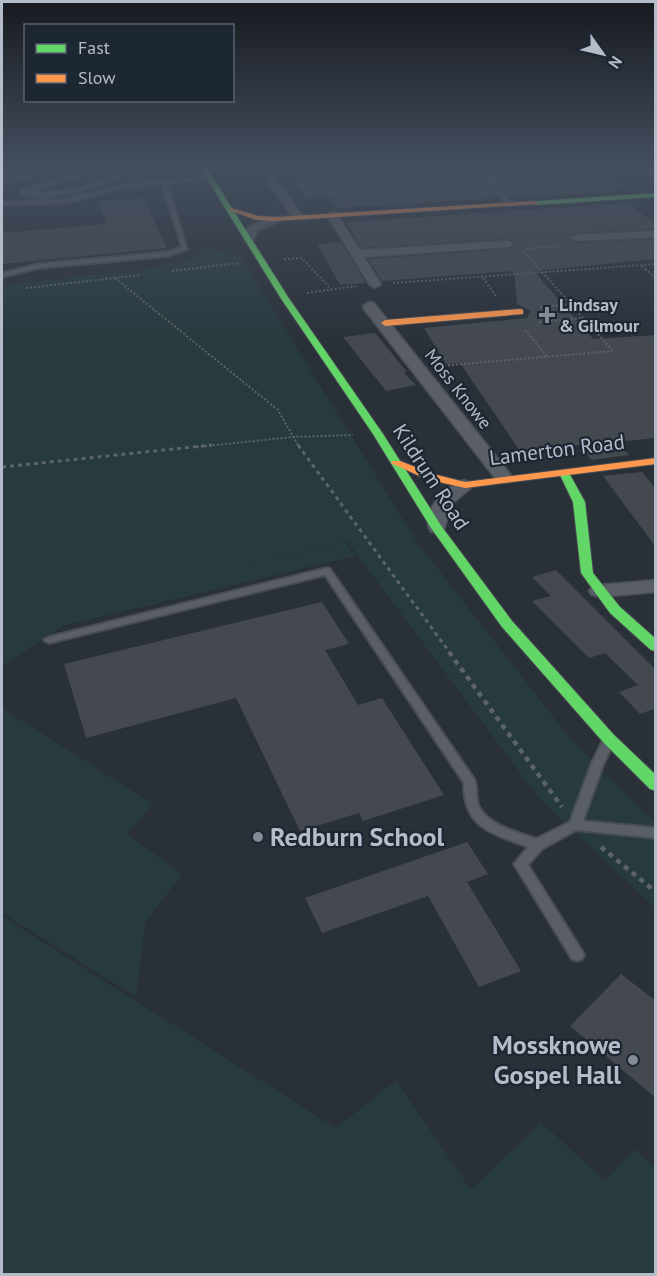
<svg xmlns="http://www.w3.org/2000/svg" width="657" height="1276" viewBox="0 0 657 1276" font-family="'PT Sans',sans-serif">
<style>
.green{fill:#273a3e}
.building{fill:#444950}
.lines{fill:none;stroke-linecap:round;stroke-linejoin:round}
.lane-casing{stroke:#484c53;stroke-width:4}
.street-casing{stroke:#484c53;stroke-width:3}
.fast-casing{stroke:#484c53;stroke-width:2}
.slow-casing{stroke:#484c53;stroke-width:2}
.path-far2{stroke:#5d636a;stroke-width:2;stroke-dasharray:2 2;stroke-linecap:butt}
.path-far1{stroke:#5d636a;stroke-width:3;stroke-dasharray:4 4;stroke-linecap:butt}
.path{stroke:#5d636a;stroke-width:4.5;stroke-dasharray:5 5;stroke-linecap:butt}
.lane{fill:#5a5e66;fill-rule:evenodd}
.street{fill:#5a5e66;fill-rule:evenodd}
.fast{fill:#63d668;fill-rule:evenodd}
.slow{fill:#ff974d;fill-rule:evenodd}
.poi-dot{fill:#848b96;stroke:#1d2633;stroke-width:2}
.labels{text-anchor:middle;stroke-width:4.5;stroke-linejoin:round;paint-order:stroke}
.far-poi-label{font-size:18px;font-weight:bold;fill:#b4bcc9;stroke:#1d2633;text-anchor:start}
.far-street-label{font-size:18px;fill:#b4bcc9;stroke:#1d2633}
.street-label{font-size:21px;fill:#b4bcc9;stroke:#1d2633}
.near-poi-label{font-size:26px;font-weight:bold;fill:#b4bcc9;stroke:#1d2633;text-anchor:start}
</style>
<rect width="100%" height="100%" fill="#2a3038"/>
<g class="green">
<polygon points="207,249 240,256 417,542 569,737 655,822 655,908 538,797 347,541 238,568 345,542 355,556 63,626 2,666 2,285 139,270 186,261"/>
<polygon points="2,708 153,804 127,834 182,874 145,923 136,997 2,913"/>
<polygon points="2,916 336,1128 396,1080 471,1190 541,1122 605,1181 635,1149 655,1168 655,1274 2,1274"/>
</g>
<g class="building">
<polygon points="485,167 600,167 625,188 615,191 510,198 496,184 507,178 569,176 565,170 353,179 349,183 353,185 487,181 485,185 499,198 337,208 331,197 306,199 293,176"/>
<polygon points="144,198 167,248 2,264 2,233 106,224 98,201"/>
<polygon points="629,203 656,225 656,229 576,233 568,239 576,243 656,239 656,259 534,271 593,339 656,335 656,438 618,442 629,455 591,460 580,445 520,451 460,363 446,364 424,328 527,318 531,311 517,304 514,271 382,281 368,259 508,249 515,246 515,242 508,239 361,248 346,222"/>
<polygon points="341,242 366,283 340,285 317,244"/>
<polygon points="375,333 407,372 404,373 416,385 386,391 343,337"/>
<polygon points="642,472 656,489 656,547 603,476"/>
<polygon points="556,570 656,670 656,708 640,714 619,692 638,685 605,653 589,658 532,601 551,596 532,577"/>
<polygon points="322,602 349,644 325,650 358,705 382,698 444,795 363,821 359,813 300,831 236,698 86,738 64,664"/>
<polygon points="467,842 488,874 467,882 521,971 479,987 428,896 322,933 305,898"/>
<polygon points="621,974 656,1001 656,1098 570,1026"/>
</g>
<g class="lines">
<defs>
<g id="lane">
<polygon points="9,167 17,167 2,172 2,170"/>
<polygon points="55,167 63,167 2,184 2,182"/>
<path d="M98,167H106L26,193C51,194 76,191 100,181C109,177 119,167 129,167C100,191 60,198 23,196L20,194L21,190Z"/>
<polygon points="141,167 146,167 139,177 143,183 210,177 212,178 167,184 187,249 168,256 39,268 2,277 2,273 39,264 167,252 182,247 162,184 120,188 67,203 2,205 2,202 67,199 120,185 139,184 135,177"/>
<polygon points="565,172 567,174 506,176 492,183 512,203 510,206 487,183 496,178 353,183 351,182 353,181"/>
<path d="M327,568L330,569L474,779C478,788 475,798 479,807C489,826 518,832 536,839L570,822L591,765L602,742L604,739H612L614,742L603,765L583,821L656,828V838L576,830L542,849L528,865L582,951L584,955L582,959L577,961L572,959L514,864L528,847C492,833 463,828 464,783L325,575L49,643L44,640L49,637Z"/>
</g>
<g id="street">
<polygon points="257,167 267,167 303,217 302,219 294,219"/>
<polygon points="638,167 649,167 656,173 656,181"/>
<polygon points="332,212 336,213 360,250 508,241 514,244 508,247 364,257 381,284 375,288 369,284 327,215"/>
<polygon points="276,216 281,219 280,221 257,231 253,242 245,242 248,227"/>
<polygon points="656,231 656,237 576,241 570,238 576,235"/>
<polygon points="369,302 374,303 510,474 513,478 510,482 498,482 364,309 363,306"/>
<path d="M465,480L474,485L452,504L443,532H431C418,512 448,484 465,480Z"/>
<polygon points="656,580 656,592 599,597 592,595 589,591 592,587 599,585"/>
</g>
<g id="fast">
<polygon points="200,167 206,167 288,297 383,434 442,527 512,621 614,735 656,775 656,791 650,789 604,743 502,627 431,528 373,434 280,297"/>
<polygon points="656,193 656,197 536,205 533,203 536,201"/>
<polygon points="564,470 569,473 585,502 593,573 620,607 656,639 656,651 651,650 610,613 581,573 573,502 559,473"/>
</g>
<g id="slow">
<polygon points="536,201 538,204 276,221 257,220 228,210 231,208 258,216 276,217"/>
<polygon points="520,309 523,310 523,314 385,326 381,323 385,320"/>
<polygon points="656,458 656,464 465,488 426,479 391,463 392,461 400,461 433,474 465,482"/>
</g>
</defs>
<use href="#lane" class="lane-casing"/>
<use href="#street" class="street-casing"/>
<use href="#fast" class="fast-casing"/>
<use href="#slow" class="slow-casing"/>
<g class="path-far2">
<polyline points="298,185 338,183"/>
<polyline points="549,220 561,232"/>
<polyline points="526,249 560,246"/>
<polyline points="523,251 613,351"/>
<polyline points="284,259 302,258 331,289"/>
<polyline points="642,266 656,278"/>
<polyline points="172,271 239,263"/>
<polyline points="115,278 278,410 299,447"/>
<polyline points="483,278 496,296"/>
<polyline points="393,283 656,264"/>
<polyline points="26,288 141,275"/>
<polyline points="307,293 356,286"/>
<polyline points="540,307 571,304"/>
<polyline points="539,322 582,318"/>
<polyline points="525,330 547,356"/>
<polyline points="440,366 612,351"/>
<polyline points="197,447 292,437 353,435"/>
</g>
<g class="path-far1">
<polyline points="298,445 450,653"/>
<polyline points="2,467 212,445"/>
</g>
<g class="path">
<polyline points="449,652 562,807"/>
<polyline points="601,847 656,892"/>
</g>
<use href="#lane" class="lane"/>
<use href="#street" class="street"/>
<use href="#fast" class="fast"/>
<use href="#slow" class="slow"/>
</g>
<linearGradient id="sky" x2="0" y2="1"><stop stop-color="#171a1f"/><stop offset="0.48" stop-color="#444e5e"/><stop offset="1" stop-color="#444e5e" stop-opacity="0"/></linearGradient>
<rect width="657" height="346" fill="url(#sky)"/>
<g class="poi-dot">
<path d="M544 306h6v6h6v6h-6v6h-6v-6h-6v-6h6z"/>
<circle cx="258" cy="837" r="6"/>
<circle cx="633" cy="1060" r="6"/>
</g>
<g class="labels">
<g class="far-poi-label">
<text x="559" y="311">Lindsay<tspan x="559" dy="21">&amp; Gilmour</tspan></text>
</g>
<g class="far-street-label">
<text transform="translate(458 389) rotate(52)" y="6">Moss Knowe</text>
</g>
<g class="street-label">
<text transform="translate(557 450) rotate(-7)" y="7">Lamerton Road</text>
<text transform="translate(431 477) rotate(57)" y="7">Kildrum Road</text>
</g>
<g class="near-poi-label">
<text x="270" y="846">Redburn School</text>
<text x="621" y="1054" text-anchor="end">Mossknowe<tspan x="621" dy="30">Gospel Hall</tspan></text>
</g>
</g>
<rect width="657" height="1276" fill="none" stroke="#b4bcc9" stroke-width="6"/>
<rect x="24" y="24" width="210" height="78" fill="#1d2633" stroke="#59626f" stroke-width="1.5"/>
<rect x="36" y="44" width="30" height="9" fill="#63d668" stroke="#59626f" stroke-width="1.5"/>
<text x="78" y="54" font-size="18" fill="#b4bcc9">Fast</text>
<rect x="36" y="74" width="30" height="9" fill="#ff974d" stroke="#59626f" stroke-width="1.5"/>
<text x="78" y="84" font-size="18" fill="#b4bcc9">Slow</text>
<g transform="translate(603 54) rotate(124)" stroke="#1d2633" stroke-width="4.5" paint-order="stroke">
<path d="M0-4.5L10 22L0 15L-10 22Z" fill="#b4bcc9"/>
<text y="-9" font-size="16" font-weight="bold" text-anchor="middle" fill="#b4bcc9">N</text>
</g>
</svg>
